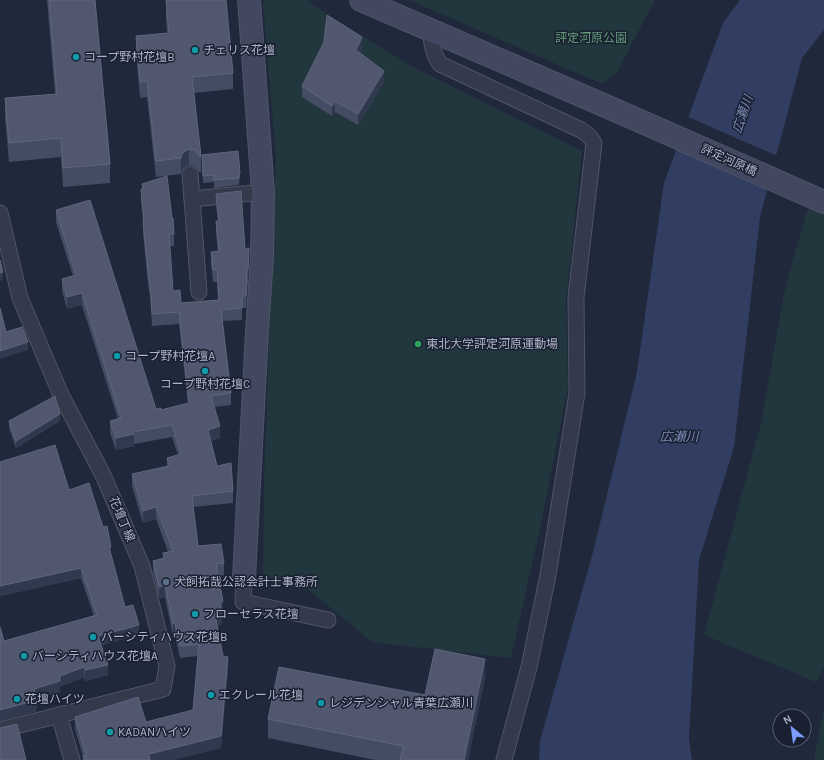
<svg xmlns="http://www.w3.org/2000/svg" width="824" height="760" viewBox="0 0 824 760" font-family="Karla,'Noto Sans JP',sans-serif">
<style>
.green{fill:#22363d}
.water{fill:#313e62}
.pier{fill:#20283c}
.lines{fill:none;stroke-linecap:round;stroke-linejoin:round}
.street-casing{stroke:#4f5567;stroke-width:17}
.secondary-casing{stroke:#4f5567;stroke-width:24}
.street{stroke:#343a4c;stroke-width:15}
.secondary{stroke:#42485f;stroke-width:22}
.wall{fill:#444c64}
.shaded-wall{fill:#31394f}
.building{fill:#50576e;stroke:#5e667c}
.culture-dot{fill:#0f9aa8;stroke:#192031;stroke-width:1.5}
.leisure-dot{fill:#2e9e5b;stroke:#192031;stroke-width:1.5}
.service-dot{fill:#5c6f8a;stroke:#192031;stroke-width:1.5}
.labels{text-anchor:middle;stroke-width:3;stroke-linejoin:round;paint-order:stroke}
.park-label{font-size:12px;fill:#649b79;stroke:#192031}
.poi-label{font-size:12px;fill:#afb5c8;stroke:#192031;text-anchor:start}
.street-label{font-size:12px;fill:#afb5c8;stroke:#192031}
.water-label{font-size:13px;font-style:italic;fill:#7c8cb7;stroke:#192031}
</style>
<rect width="100%" height="100%" fill="#20283c"/>
<g class="green">
<polygon points="266,0 307,0 325,13 415,68 582,151 566,301 568,387 539,533 511,658 372,642 309,590 263,581 264,479 276,158 263,3"/>
<polygon points="409,0 655,0 617,72 602,84"/>
<polygon points="808,207 824,214 824,667 816,682 704,635 762,419 784,293"/>
<polygon points="824,707 824,760 814,760"/>
</g>
<polygon class="water" points="740,0 824,0 824,30 802,58 760,217 734,447 699,560 689,738 692,760 539,760 540,741 593,552 637,372 664,183 723,23"/>
<polygon class="pier" points="686,116 775,155 780,151 769,190 675,149"/>
<g class="lines">
<defs>
<g id="street">
<path d="M430,30C432,42 432,53 440,64L581,130C587,134 591,137 594,143L576,297L577,393L548,575L529,667L504,760"/>
<polyline points="190,174 192,199"/>
<polyline points="0,213 20,298 61,395 103,475 142,566 167,666 163,689 0,730"/>
<polyline points="199,292 192,199 263,192"/>
<polyline points="244,578 243,602 328,620"/>
<polyline points="59,715 72,760"/>
</g>
<g id="secondary">
<polyline points="361,0 608,107 824,202"/>
<polyline points="244,578 257,332 262,256 263,192 249,0"/>
</g>
</defs>
<use href="#street" class="street-casing"/>
<use href="#secondary" class="secondary-casing"/>
<use href="#street" class="street"/>
<use href="#secondary" class="secondary"/>
</g>
<g class="wall">
<polygon points="47,0 95,0 110,164 110,183 63,187 61,157 9,162 5,117 5,98 55,94"/>
<polygon points="166,0 233,73 233,89 194,93 201,156 201,172 199,172 197,169 194,166 189,165 185,167 182,170 181,174 156,177 147,97 140,98 136,52 136,36 167,33 166,17"/>
<polygon points="362,48 360,52 384,82 358,125 335,112 332,116 302,97 302,86"/>
<polygon points="202,155 240,173 239,185 214,188 214,182 203,183"/>
<polygon points="142,184 172,218 174,234 174,246 170,246 173,291 181,303 218,300 217,282 213,282 211,264 211,252 218,251 216,233 216,221 218,221 216,206 216,194 245,249 249,260 246,308 242,308 242,320 222,321 231,393 231,405 214,407 220,438 211,441 217,466 233,491 233,503 193,507 198,546 224,563 224,575 218,576 223,613 222,614 222,624 217,626 223,656 228,669 221,748 173,760 83,760 83,756 75,729 75,717 146,722 193,710 198,656 180,658 175,635 173,636 165,597 159,599 153,573 153,561 163,558 163,553 168,552 156,519 143,523 132,486 132,474 167,466 167,458 178,455 172,437 134,444 134,446 116,450 110,433 110,421 118,419 82,305 67,309 62,291 62,279 73,276 56,222 56,210 156,409 161,410 188,403 179,324 152,326 150,293 149,293 143,233 143,221 141,201 141,189 142,189"/>
<polygon points="9,421 60,421 16,448 9,428"/>
<polygon points="0,462 69,490 111,556 125,607 139,635 101,645 108,675 85,681 84,677 60,687 60,692 37,699 37,711 0,721 0,627 4,641 94,616 81,578 0,596"/>
<polygon points="485,678 468,760 375,760 268,738 268,719 425,695"/>
</g>
<g class="shaded-wall">
<polygon points="362,37 362,48 356,61 356,50"/>
<polygon points="384,71 384,82 358,125 358,114"/>
<polygon points="335,101 335,112 332,116 332,106"/>
<polygon points="189,149 189,165 185,167 182,170 181,174 181,158 182,154 185,151"/>
<polygon points="3,272 3,280 0,281 0,273"/>
<polygon points="247,282 247,294 246,308 246,296"/>
<polygon points="82,293 82,305 67,309 67,297"/>
<polygon points="28,342 28,350 0,359 0,364 0,351"/>
<polygon points="60,414 60,421 16,448 16,441"/>
<polygon points="220,426 220,438 208,442 208,430"/>
<polygon points="134,434 134,446 116,450 116,438"/>
<polygon points="156,507 156,519 143,523 143,511"/>
<polygon points="109,547 111,547 111,557"/>
<polygon points="81,568 81,578 0,596 0,586"/>
<polygon points="165,585 165,597 159,599 159,587"/>
<polygon points="223,601 223,613 222,614 222,624 215,626 215,614 220,603"/>
<polygon points="175,623 175,635 173,636 173,624"/>
<polygon points="139,625 139,635 98,646 98,636"/>
<polygon points="228,657 228,669 221,748 173,760 149,760 149,754 221,736"/>
<polygon points="485,659 485,678 468,760 464,760"/>
<polygon points="108,665 108,675 85,681 85,670"/>
<polygon points="84,667 84,677 60,687 60,692 34,700 34,689 60,676"/>
<polygon points="37,700 37,711 0,721 0,710"/>
</g>
<g class="building">
<polygon points="49,0 95,0 110,164 63,168 61,138 9,143 5,98 57,94"/>
<polygon points="166,0 226,0 233,73 192,77 201,156 199,156 197,152 194,150 189,149 185,151 182,154 181,158 156,161 147,81 140,82 136,36 169,33"/>
<polygon points="327,15 362,37 356,50 384,71 358,114 335,101 332,106 302,86 324,42"/>
<polygon points="238,151 240,173 239,173 239,178 214,180 214,175 203,176 202,155"/>
<polygon points="167,176 172,218 173,218 174,234 169,234 173,291 180,290 181,303 219,300 217,270 213,270 211,252 219,251 216,221 219,221 216,194 241,191 245,249 249,248 248,270 246,270 247,282 246,296 242,296 242,308 221,310 231,393 211,396 220,426 208,430 217,466 231,463 233,491 192,496 198,546 221,544 224,563 216,564 223,601 220,603 222,612 215,614 223,656 228,657 221,736 149,754 150,760 84,760 83,756 86,755 75,717 138,697 146,722 193,710 199,644 180,646 175,623 173,624 165,585 159,587 153,561 164,558 163,553 173,551 156,507 143,511 132,474 169,466 167,458 181,454 172,425 133,432 134,434 116,438 110,421 121,418 82,293 67,297 62,279 76,275 56,210 90,200 156,409 161,408 161,410 189,403 179,312 152,314 150,281 149,281 143,221 144,221 141,189 143,189 142,184"/>
<polygon points="0,260 3,272 0,273"/>
<polygon points="0,308 6,332 22,327 28,342 0,351"/>
<polygon points="55,396 60,414 16,441 9,421"/>
<polygon points="55,445 69,490 89,483 103,527 107,526 111,547 109,547 125,607 133,605 139,625 98,636 108,665 85,670 84,667 60,676 60,681 34,689 37,700 0,710 0,627 4,641 97,615 81,568 0,586 0,462"/>
<polygon points="435,649 485,659 464,760 400,760 403,746 268,719 279,667 425,695"/>
<polygon points="17,724 26,760 0,760 0,728"/>
</g>
<g class="culture-dot">
<circle cx="195" cy="50" r="4"/>
<circle cx="76" cy="57" r="4"/>
<circle cx="117" cy="356" r="4"/>
<circle cx="205" cy="371" r="4"/>
<circle cx="195" cy="614" r="4"/>
<circle cx="93" cy="637" r="4"/>
<circle cx="24" cy="656" r="4"/>
<circle cx="211" cy="695" r="4"/>
<circle cx="17" cy="699" r="4"/>
<circle cx="321" cy="703" r="4"/>
<circle cx="110" cy="732" r="4"/>
</g>
<circle class="leisure-dot" cx="418" cy="344" r="4"/>
<circle class="service-dot" cx="166" cy="582" r="4"/>
<g class="labels">
<g class="park-label">
<text x="591" y="42">評定河原公園</text>
</g>
<g class="poi-label">
<text x="203" y="54">チェリス花壇</text>
<text x="84" y="61">コープ野村花壇B</text>
<text x="426" y="348">東北大学評定河原運動場</text>
<text x="125" y="360">コープ野村花壇A</text>
<text x="205" y="388" text-anchor="middle">コープ野村花壇C</text>
<text x="174" y="586">犬飼拓哉公認会計士事務所</text>
<text x="203" y="618">フローセラス花壇</text>
<text x="101" y="641">バーシティハウス花壇B</text>
<text x="32" y="660">バーシティハウス花壇A</text>
<text x="219" y="699">エクレール花壇</text>
<text x="25" y="703">花壇ハイツ</text>
<text x="329" y="707">レジデンシャル青葉広瀬川</text>
<text x="118" y="736">KADANハイツ</text>
</g>
<g class="street-label">
<text transform="translate(729 160) rotate(24)" y="4">評定河原橋</text>
<text transform="translate(122 519) rotate(67)" y="4">花壇丁線</text>
</g>
<g class="water-label">
<text transform="translate(742 114) rotate(-71)" y="5">広瀬川</text>
<text x="679" y="441">広瀬川</text>
</g>
</g>
<g transform="translate(792 728) rotate(331)"><circle r="19" fill="#192031" stroke="#555c6d"/>
<path d="M0-3L7 15L0 10L-7 15Z" fill="#7d9cff"/>
<text y="-6" font-size="11" font-weight="bold" text-anchor="middle" fill="#afb5c8">N</text>
</g>
</svg>
